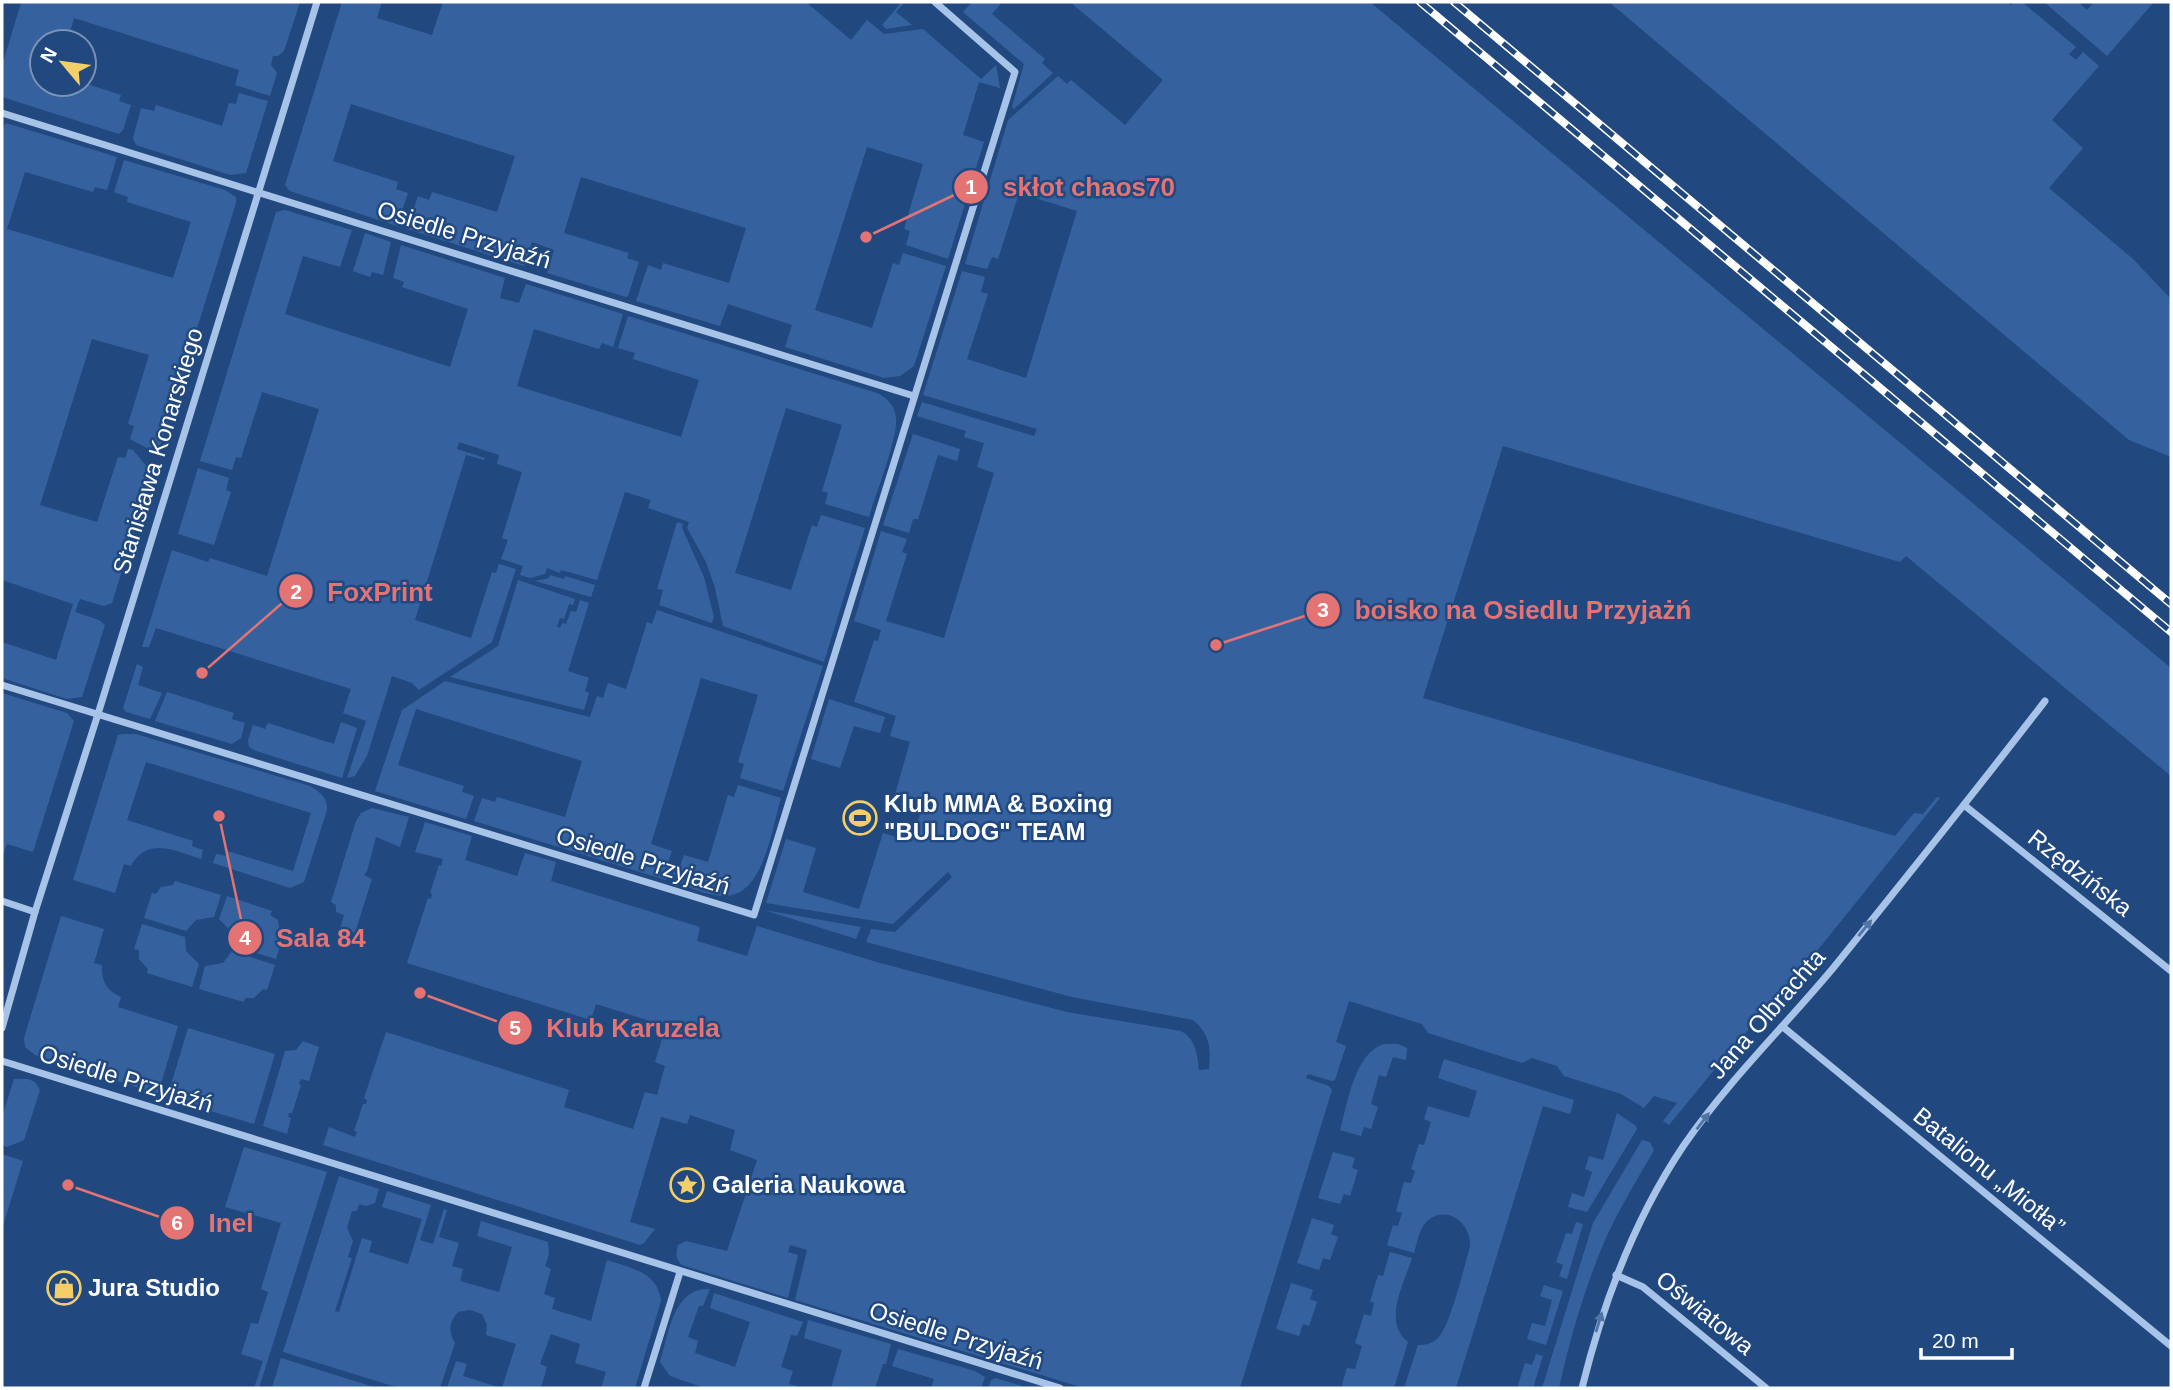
<svg xmlns="http://www.w3.org/2000/svg" width="2173" height="1390" viewBox="0 0 2173 1390" font-family="Arial,sans-serif">
<style>
.green{fill:#35629e}
.lines{fill:none;stroke-linecap:round;stroke-linejoin:round}
.street{stroke:#a7c3e7;stroke-width:7}
.rail-casing{stroke:#fff;stroke-width:8}
.rail{stroke:#214980;stroke-width:5;stroke-dasharray:16;stroke-linecap:butt}
.oneway{fill:#5074a4}
.labels{text-anchor:middle;stroke-width:5;stroke-linejoin:round;paint-order:stroke}
.street-label{font-size:24px;fill:#fff;stroke:#214980}
.poi-label{font-size:24px;font-weight:bold;fill:#fff;stroke:#214980;text-anchor:start}
.leader{fill:none;stroke:#e47373;stroke-width:2.5}
.callout-dot{fill:#e47373;stroke:#214980;stroke-width:2.5}
.mark-label{font-size:21px;text-anchor:middle;font-weight:bold;fill:#fff}
.callout-label{font-size:26px;text-anchor:middle;font-weight:bold;fill:#e47373;stroke:#214980;stroke-width:5;stroke-linejoin:round;paint-order:stroke}
</style>
<rect width="100%" height="100%" fill="#214980"/>
<g class="green">
<polygon points="19,2 300,2 284,51 278,56 273,56 271,65 277,73 270,96 235,85 239,70 74,18 67,42 42,42 42,84 84,83 121,95 119,101 131,105 123,130 119,134 2,97 2,59 4,59 21,3"/>
<polygon points="342,2 382,2 377,18 432,35 443,2 806,2 851,40 867,20 884,34 923,29 981,79 996,65 1000,88 979,82 963,135 984,142 948,259 906,245 910,231 904,229 923,164 867,147 815,310 872,328 893,263 899,265 903,253 946,266 914,366 900,376 884,378 785,347 792,325 728,304 720,326 636,301 648,265 661,270 663,263 729,283 746,228 581,177 564,233 629,253 627,258 639,262 628,296 626,297 547,273 554,250 532,242 524,266 407,229 418,196 429,200 432,192 497,212 515,156 351,104 333,161 398,182 396,189 408,193 397,226 290,191 285,185"/>
<polygon points="899,2 905,2 896,12 912,25 886,29 882,25 900,4"/>
<polygon points="972,2 1002,2 992,14 1045,59 1042,63 1053,73 1014,109 1012,107 1024,64 963,12"/>
<path d="M1070,2H1370L2171,668V776L1906,556L1900,562L1503,446L1423,698L1895,836L1914,813L1923,814L1937,797L1940,798L1821,946L1728,1053L1669,1125L1663,1121L1677,1103L1654,1096L1644,1108L1621,1094L1564,1076L1557,1066L1532,1058L1522,1063L1428,1033L1422,1024L1349,1001L1336,1042L1346,1046L1335,1080L1332,1081L1308,1074L1306,1078L1329,1086L1332,1090L1240,1388H1084L795,1300L807,1250L790,1245L788,1252L798,1255L788,1298L682,1265C675,1259 676,1253 678,1245L686,1241L727,1251L757,1160L730,1150L735,1130L690,1115L687,1124L661,1117L630,1222L655,1229L643,1244L640,1245L323,1145L329,1127L355,1137L357,1132L354,1131L363,1104H366L367,1100L364,1098L386,1032L569,1090L564,1107L633,1129L645,1092L657,1095L665,1066L655,1062L666,1026L596,1004L591,1020L407,963L428,898L431,899L432,894L430,893L439,865L441,866L443,859L415,852L425,822L472,836L465,860L517,876L525,853L556,862L551,881L700,927L697,941L747,956L757,926L880,963L1067,1012L1181,1031C1196,1040 1197,1053 1199,1070L1209,1069C1211,1048 1210,1034 1193,1020L1072,997L866,942L871,929L895,932L952,877L948,872L893,924L766,903L786,839L816,848L803,892L859,909L883,833L912,842L923,803L895,794L910,742L890,736L896,716L854,702L874,640L878,641L881,630L854,621L881,531L907,539L902,552L907,554L886,621L944,638L994,473L977,467L984,443L964,437L966,431L917,416L922,402L1034,436L1037,429L923,395L962,271L985,277L981,292L988,294L967,359L1026,378L1077,211L1019,193L998,259L992,257L987,269L965,264L1008,120L1058,76L1067,84L1071,80L1125,125L1163,80Z"/>
<polygon points="1609,2 2007,2 2011,5 2014,2 2022,2 2076,47 2069,54 2076,60 2083,52 2099,66 2052,120 2083,148 2049,188 2133,259 2171,299 2171,457 2129,440"/>
<polygon points="2044,2 2078,2 2087,10 2094,2 2154,2 2107,56"/>
<polygon points="239,93 268,101 246,173 230,175 136,145 133,138 141,108 154,111 156,105 222,126 229,103 236,104"/>
<polygon points="6,123 117,157 107,190 95,187 93,192 25,172 7,229 173,278 191,222 127,202 128,197 114,192 124,160 225,190 236,197 236,203 158,454 130,439 134,426 128,424 149,355 92,339 40,505 97,522 118,457 125,458 128,449 133,450 152,473 112,603 104,606 80,599 75,612 99,620 105,625 82,697 67,699 2,678 2,642 56,660 73,604 2,580 2,131"/>
<path d="M285,210L352,230L340,267L303,256L285,314L450,367L468,309L402,287L404,282L393,278L401,245L505,278L500,298L519,303L526,284L623,314L613,347L602,343L599,349L534,329L517,386L681,437L699,380L633,359L635,353L618,348L628,316L877,393C889,399 895,406 896,419C898,438 875,496 869,517L825,504L828,493L822,491L842,425L786,408L735,573L791,590L812,525L817,527L821,515L865,528L824,662L723,626L715,588L706,562L687,528L689,522L648,508L651,500L625,492L597,580L561,570L560,573L547,568L545,574L530,578L520,575L523,566L501,559L508,540L502,538L522,472L497,464L499,455L459,442L457,449L485,458L484,460L466,455L415,620L471,638L492,572L496,573L499,564L516,569L492,642L419,690L412,683L392,676L367,756L355,776L347,778L366,721L343,713L351,689L156,628L149,647H142L172,550L208,562L210,558L267,576L319,409L262,392L241,458L236,457L232,470L200,461L276,212Z"/>
<polygon points="365,233 391,242 383,275 372,272 370,277 353,271"/>
<polygon points="913,434 960,449 957,461 938,455 918,519 913,519 909,533 883,525"/>
<polygon points="198,468 229,478 226,490 231,492 214,545 178,534"/>
<polygon points="677,522 683,524 682,528 704,577 714,617 712,623 659,605 663,590 657,589"/>
<polygon points="550,575 564,579 565,576 595,585 591,597 535,581 549,578"/>
<polygon points="518,580 575,599 573,605 569,604 564,619 560,618 557,626 560,628 562,623 566,624 571,611 576,612 580,600 589,603 568,671 589,678 585,691 589,693 584,710 450,677 498,646"/>
<polygon points="657,610 823,666 783,791 740,778 744,764 738,762 758,695 701,678 651,844 672,851 667,865 670,867 666,880 474,821 482,798 495,802 497,797 565,817 582,761 416,709 398,765 464,786 462,792 474,796 466,819 375,791 402,710 445,681 590,717 597,696 603,698 608,683 626,689 647,622 652,624"/>
<polygon points="137,664 143,667 138,685 162,693 150,719 126,712 123,708"/>
<polygon points="167,692 234,713 232,719 245,723 241,738 232,744 155,721"/>
<polygon points="2,693 67,713 74,721 33,852 7,844 2,857"/>
<polygon points="829,699 885,717 880,733 854,726 840,768 811,759"/>
<polygon points="341,722 357,728 342,778 256,751 249,747 248,740 253,725 265,729 268,723 334,744"/>
<path d="M124,734H136L310,786C320,792 328,798 327,810L304,882L290,888L213,863L216,854L226,856L227,851L293,871L311,813L146,762L127,820L193,841L192,846L203,850L201,859C175,851 147,836 131,866L124,864L115,893L73,880L118,735Z"/>
<path d="M738,785L781,798C772,827 764,897 724,896C707,896 687,886 671,881L675,868L679,869L684,855L708,862L728,795L734,797Z"/>
<polygon points="372,808 409,817 400,847 376,837 367,871 364,875 372,879 355,933 340,929 344,915 336,912 336,905 331,902 356,821 361,813"/>
<polygon points="175,881 221,895 214,917 196,920 186,931 144,918 152,893 156,894 161,887 173,885"/>
<polygon points="227,896 272,911 270,915 278,920 280,933 284,934 276,959 233,946 232,932 219,919"/>
<polygon points="764,910 861,927 856,939"/>
<path d="M61,916L104,929L94,963L102,965C101,980 106,991 121,997L118,1007L178,1026L158,1094L35,1055L25,1047L24,1038Z"/>
<polygon points="142,924 185,937 186,951 199,964 192,987 147,973 148,969 139,959 139,950 134,949"/>
<polygon points="232,951 275,965 267,990 263,989 254,998 245,998 244,1002 199,989 205,966 223,963"/>
<polygon points="188,1028 275,1054 254,1124 167,1098"/>
<polygon points="303,1041 319,1047 309,1081 301,1079 299,1084 301,1085 292,1113 289,1113 288,1117 291,1118 287,1134 263,1126 285,1051 296,1050"/>
<path d="M1384,1044H1398L1407,1048L1406,1060L1393,1057L1386,1077L1379,1075L1371,1104L1378,1107L1371,1129L1364,1127L1361,1136L1340,1130C1348,1103 1354,1053 1384,1044Z"/>
<path d="M1444,1059L1574,1100L1570,1114L1543,1106L1456,1388H1404L1418,1345C1426,1345 1432,1344 1438,1338C1451,1325 1464,1266 1470,1247C1472,1223 1446,1203 1426,1222C1419,1230 1417,1243 1414,1253L1387,1245L1393,1225L1398,1226L1402,1213L1396,1211L1404,1182L1411,1183L1415,1171L1411,1169L1419,1144L1424,1145L1431,1122L1424,1119L1428,1106L1469,1118L1477,1091L1438,1078Z"/>
<polygon points="14,1079 28,1079 35,1082 40,1090 24,1140 7,1147 2,1145 2,1117"/>
<polygon points="1617,1113 1636,1126 1637,1129 1587,1212 1568,1207 1572,1193 1584,1197 1592,1172 1585,1169 1589,1156 1603,1160"/>
<path d="M1642,1140L1650,1142L1654,1150C1637,1180 1619,1209 1605,1240C1585,1287 1570,1338 1559,1388H1542L1593,1223Z"/>
<polygon points="244,1147 327,1172 259,1388 254,1388 263,1361 241,1354 251,1323 258,1324 268,1292 261,1289 281,1223 225,1207"/>
<polygon points="1333,1152 1355,1158 1352,1168 1358,1170 1350,1196 1344,1194 1340,1204 1318,1198"/>
<polygon points="2,1154 23,1161 2,1229"/>
<path d="M339,1176L379,1189L375,1203L366,1206L359,1204L357,1211H352L347,1228L353,1241L348,1257L352,1258L335,1311L339,1312L362,1238L372,1241L369,1252L408,1264L422,1219L382,1207L387,1191L431,1205L420,1240L433,1244L444,1209L447,1210L439,1237L459,1243L452,1266L463,1269L460,1281L499,1292L512,1247L477,1236L481,1221L548,1242L549,1254L545,1266L551,1269L544,1294L555,1298L552,1309L591,1321L607,1260C631,1268 658,1272 661,1301L635,1388H601L606,1372L575,1363L580,1344L551,1334L540,1364L547,1367L541,1388H502L516,1344L486,1335L487,1325L482,1314L470,1310L458,1312C449,1322 448,1332 455,1343L440,1388H399L283,1352Z"/>
<polygon points="1312,1218 1334,1225 1331,1234 1338,1237 1330,1260 1323,1258 1319,1270 1297,1263"/>
<polygon points="1576,1222 1583,1224 1567,1279 1559,1276 1563,1265 1556,1262 1566,1233 1572,1234"/>
<path d="M1390,1252L1412,1258C1404,1284 1382,1322 1408,1342L1394,1388H1341L1347,1368L1355,1369L1362,1346L1355,1343L1364,1314L1371,1316L1374,1303L1370,1301L1378,1275L1383,1276Z"/>
<polygon points="1291,1283 1313,1290 1310,1299 1317,1302 1309,1326 1303,1324 1299,1336 1276,1329"/>
<polygon points="1544,1285 1563,1291 1546,1345 1527,1339 1532,1323 1545,1326 1552,1300 1540,1296"/>
<path d="M710,1289L703,1306H699L688,1337L698,1341L695,1353L735,1367L750,1322L710,1308L714,1293L803,1322L797,1336L791,1335L781,1367L793,1371L789,1384L804,1388H705L670,1376L660,1362C669,1334 673,1287 710,1289Z"/>
<polygon points="808,1320 891,1344 886,1364 883,1364 875,1388 831,1388 842,1350 804,1338"/>
<polygon points="898,1349 975,1371 985,1377 981,1388 931,1388 934,1379 892,1366"/>
<polygon points="1536,1354 1543,1356 1533,1388 1517,1388 1525,1363 1532,1365"/>
<polygon points="281,1358 377,1388 272,1388"/>
<polygon points="456,1361 467,1364 463,1376 501,1388 447,1388"/>
<polygon points="995,1378 1029,1388 988,1388 991,1380"/>
</g>
<g class="lines">
<g class="street">
<polyline points="2,113 914,396"/>
<polyline points="2,685 754,915 1015,72 935,2"/>
<polyline points="1964,805 2171,971"/>
<polyline points="2,901 35,912"/>
<polyline points="1783,1027 2171,1346"/>
<polyline points="2,1028 35,912 98,714 317,2"/>
<polyline points="2,1061 1060,1388"/>
<polyline points="1616,1275 1643,1287 1766,1388"/>
<polyline points="644,1388 680,1272"/>
<path d="M1582,1388C1603,1303 1634,1219 1684,1145C1728,1081 1785,1026 1834,967C1905,879 1976,791 2045,701"/>
</g>
<defs>
<g id="rail">
<polyline points="1420,2 2171,632"/>
<polyline points="1454,2 2171,604"/>
</g>
</defs>
<use href="#rail" class="rail-casing"/>
<use href="#rail" class="rail"/>
</g>
<defs><path id="oneway-solid" d="M-6-.8H1V-3.2L6.5 0L1 3.2V.8H-6Z" transform="scale(1.75)"/></defs>
<g class="oneway">
<use href="#oneway-solid" transform="translate(1865 928) rotate(-51)"/>
<use href="#oneway-solid" transform="translate(1703 1121) rotate(-53)"/>
<use href="#oneway-solid" transform="translate(1599 1322) rotate(-73)"/>
</g>
<defs>
<symbol id="stadium-ring" viewBox="-11 -11 22 22"><circle r="9.5" fill="#214980" stroke="#f4cf68" stroke-width="1.5"/><path d="M0-5a6.5 5 0 1 0 0 10a6.5 5 0 1 0 0-10ZM-3.5-1.8h7v3.6h-7Z" fill="#f4cf68"/></symbol>
<symbol id="sight-ring" viewBox="-11 -11 22 22"><circle r="9.5" fill="#214980" stroke="#f4cf68" stroke-width="1.5"/><path d="M0-6L1.8-2.2L6-1.7L2.9 1.2L3.7 5.4L0 3.3L-3.7 5.4L-2.9 1.2L-6-1.7L-1.8-2.2Z" fill="#f4cf68"/></symbol>
<symbol id="shop-ring" viewBox="-11 -11 22 22"><circle r="9.5" fill="#214980" stroke="#f4cf68" stroke-width="1.5"/><path d="M-5-2.5h2.3a2.7 3.5 0 0 1 5.4 0H5L5.5 6h-11ZM-1.5-2.5h3a1.5 2.3 0 0 0-3 0Z" fill="#f4cf68"/></symbol>
</defs>
<g fill-rule="evenodd">
<use href="#stadium-ring" x="841" y="799" width="38" height="38"/>
<use href="#sight-ring" x="668" y="1166" width="38" height="38"/>
<use href="#shop-ring" x="45" y="1269" width="38" height="38"/>
</g>
<g class="labels">
<g class="street-label">
<text transform="translate(464 235) rotate(17)" y="8">Osiedle Przyjaźń</text>
<text transform="translate(158 451) rotate(-73)" y="8">Stanisława Konarskiego</text>
<text transform="translate(643 861) rotate(17)" y="8">Osiedle Przyjaźń</text>
<text transform="translate(2080 873) rotate(38)" y="8">Rzędzińska</text>
<text transform="translate(1767 1014) rotate(-49)" y="8">Jana Olbrachta</text>
<text transform="translate(126 1079) rotate(17)" y="8">Osiedle Przyjaźń</text>
<text transform="translate(1989 1171) rotate(39)" y="8">Batalionu „Miotła”</text>
<text transform="translate(1705 1313) rotate(39)" y="8">Oświatowa</text>
<text transform="translate(956 1336) rotate(17)" y="8">Osiedle Przyjaźń</text>
</g>
<g class="poi-label">
<text x="884" y="812">Klub MMA &amp; Boxing<tspan x="884" dy="28">"BULDOG" TEAM</tspan></text>
<text x="712" y="1193">Galeria Naukowa</text>
<text x="88" y="1296">Jura Studio</text>
</g>
</g>
<path class="leader" d="M866 237L971 187M202 673L296 591M1216 645L1323 610M219 816L245 938M420 993L515 1028M68 1185L177 1223"/>
<g class="callout-dot">
<circle cx="866" cy="237" r="7"/>
<circle cx="202" cy="673" r="7"/>
<circle cx="1216" cy="645" r="7"/>
<circle cx="219" cy="816" r="7"/>
<circle cx="420" cy="993" r="7"/>
<circle cx="68" cy="1185" r="7"/>
<circle cx="971" cy="187" r="18"/>
<circle cx="296" cy="591" r="18"/>
<circle cx="1323" cy="610" r="18"/>
<circle cx="245" cy="938" r="18"/>
<circle cx="515" cy="1028" r="18"/>
<circle cx="177" cy="1223" r="18"/>
</g>
<g class="mark-label">
<text x="971" y="194">1</text>
<text x="296" y="599">2</text>
<text x="1323" y="617">3</text>
<text x="245" y="945">4</text>
<text x="515" y="1035">5</text>
<text x="177" y="1230">6</text>
</g>
<g class="callout-label">
<text x="1089" y="196">skłot chaos70</text>
<text x="380" y="601">FoxPrint</text>
<text x="1523" y="619">boisko na Osiedlu Przyjażń</text>
<text x="321" y="947">Sala 84</text>
<text x="633" y="1037">Klub Karuzela</text>
<text x="231" y="1232">Inel</text>
</g>
<rect width="2173" height="1390" fill="none" stroke="#ffffff" stroke-width="7"/>
<g transform="translate(63 63) rotate(299)"><circle r="33" fill="#214980" stroke="#7a92b3" stroke-width="2"/>
<path d="M0-5L12 26L0 18L-12 26Z" fill="#f4cf68"/>
<text y="-10" font-size="19" font-weight="bold" text-anchor="middle" fill="#ffffff">N</text>
</g>
<path d="M1921 1348v10h91v-10" fill="none" stroke="#ffffff" stroke-width="3.5"/>
<text x="1932" y="1348" font-size="21" fill="#ffffff" stroke="#214980" stroke-width="5" paint-order="stroke">20 m</text>
</svg>
